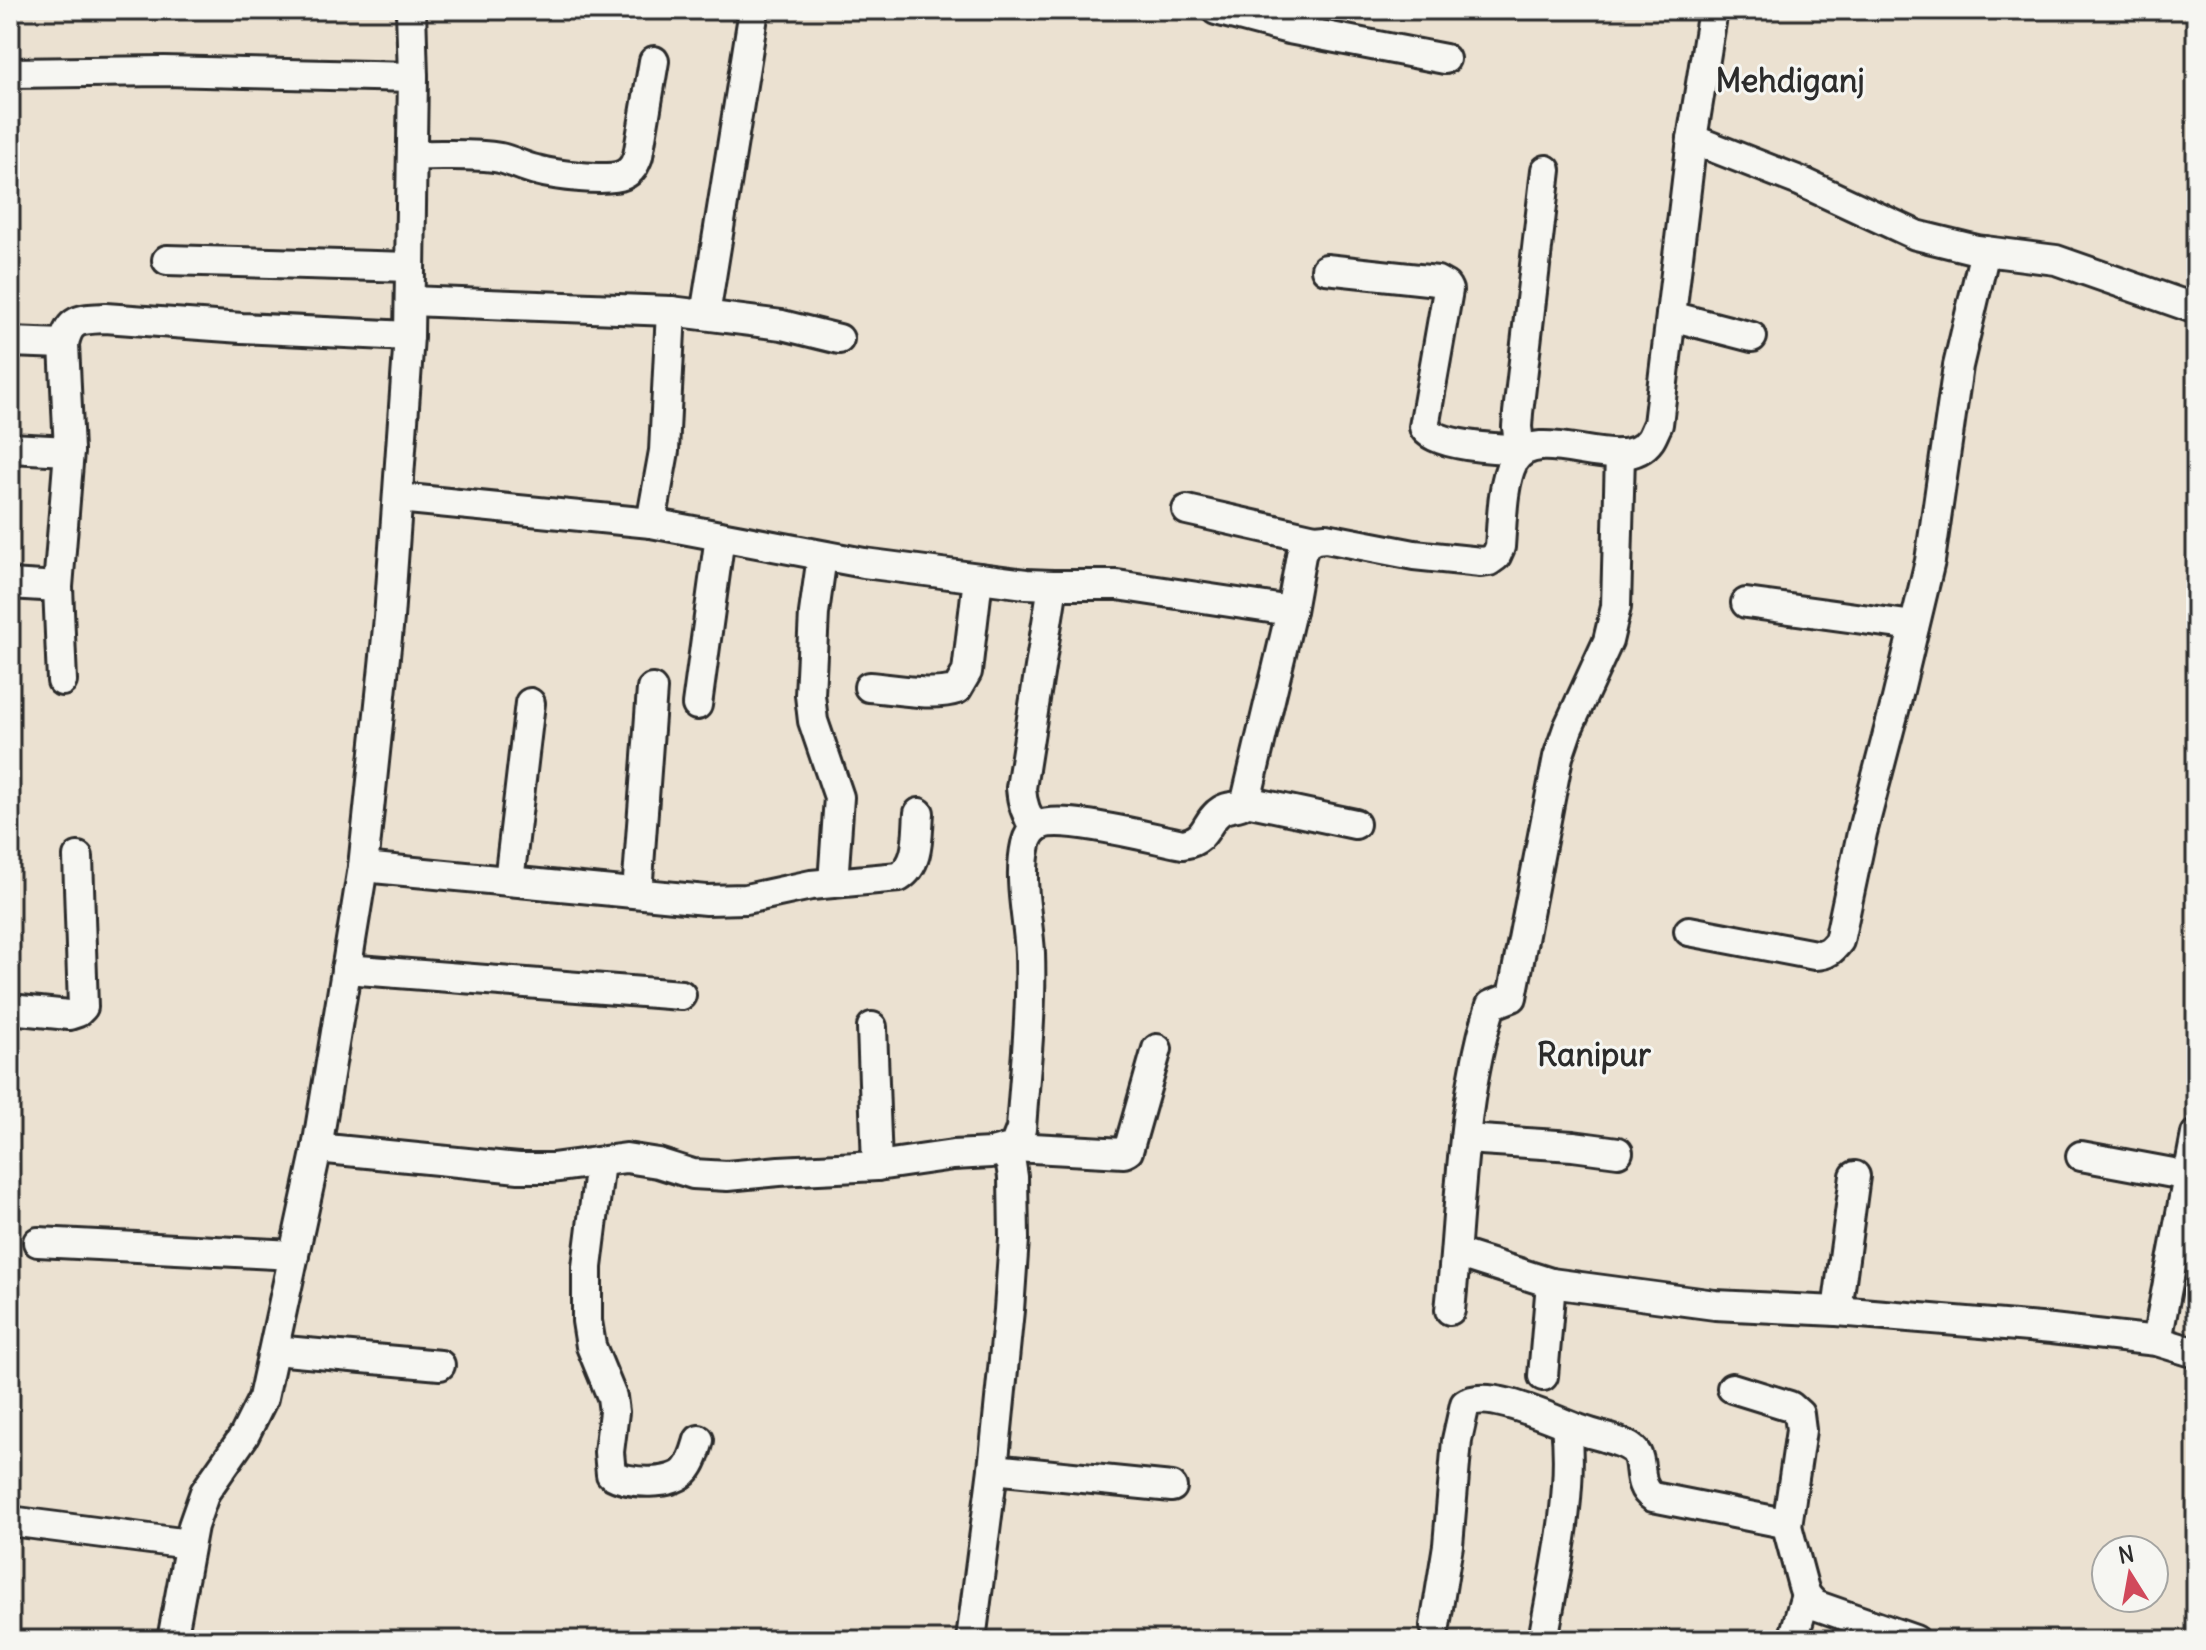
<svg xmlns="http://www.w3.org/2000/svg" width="2206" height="1650" viewBox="0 0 2206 1650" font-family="Delius,sans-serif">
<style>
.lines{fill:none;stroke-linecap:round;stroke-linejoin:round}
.minor-casing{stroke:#2b2b2b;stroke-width:34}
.minor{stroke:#f6f6f2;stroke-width:28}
.labels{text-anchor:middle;stroke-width:6;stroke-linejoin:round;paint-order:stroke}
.district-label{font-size:32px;font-weight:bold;fill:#2b2b2b;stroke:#f6f6f2}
</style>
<rect width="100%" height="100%" fill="#ebe1d1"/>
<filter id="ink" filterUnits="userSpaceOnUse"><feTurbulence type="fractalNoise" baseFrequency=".0125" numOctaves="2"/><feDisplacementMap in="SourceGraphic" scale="16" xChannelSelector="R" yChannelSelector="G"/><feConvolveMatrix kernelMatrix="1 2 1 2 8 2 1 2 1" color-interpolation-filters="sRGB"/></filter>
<g filter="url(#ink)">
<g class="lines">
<defs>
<g id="minor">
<polyline points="1216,10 1289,29 1445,59"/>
<polyline points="10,73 164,71 413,77"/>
<polyline points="1692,139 1802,182 1916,235 1977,250 2056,260 2196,309"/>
<path d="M412,155C441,156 472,153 500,158C513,161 523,167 536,170C554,175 607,182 623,175C632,171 635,164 638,156L654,61"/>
<polyline points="167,260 410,267"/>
<path d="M1326,269L1437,281L1446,286L1448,290L1424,427C1432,446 1500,449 1520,449"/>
<polyline points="410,301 671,311 782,325 839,339"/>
<polyline points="705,315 754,10"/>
<polyline points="1671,316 1752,337"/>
<polyline points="10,342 64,344"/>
<polyline points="10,448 69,451"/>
<polyline points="1520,452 1517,427 1518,413 1546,170"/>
<polyline points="398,498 651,523 864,563 1026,584 1053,585 1117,585 1291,611"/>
<polyline points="1187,510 1315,539"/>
<polyline points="651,523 664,451 671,311"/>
<polyline points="822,556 814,613 810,695 813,721 839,797 833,883"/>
<polyline points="10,584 58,587"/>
<polyline points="1746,603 1914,626"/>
<path d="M62,681L58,587L69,451L64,344C69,318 82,319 105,318L242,328L409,336"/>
<path d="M869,687C895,689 934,697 957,689L967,672L978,578"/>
<polyline points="697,705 720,536"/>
<polyline points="1246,801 1355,824"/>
<path d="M1035,828C1026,815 1022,804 1021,788L1053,585"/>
<path d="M363,867L706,900L746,899L811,885L899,877C920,864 917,835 919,813"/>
<polyline points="509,881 530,703"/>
<polyline points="637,893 652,689"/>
<path d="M1689,931L1815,955C1827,955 1832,950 1839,941L1862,833L1896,703L1930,561L1958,366L1985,251"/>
<polyline points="346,969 681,995"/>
<polyline points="10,1009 69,1015 78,1012 83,1007 78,857"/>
<polyline points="872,1027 877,1166"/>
<polyline points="1465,1139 1573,1146 1618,1152"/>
<polyline points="1014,1147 1124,1153 1128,1151 1157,1049"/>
<path d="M317,1148L519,1168H552L626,1158L658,1163L693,1174L727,1176L779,1171L877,1166L953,1155L991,1153L1014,1147L1021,1129C1025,1071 1032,1011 1030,953C1028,917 1018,880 1026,844C1028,836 1032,829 1040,825C1063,814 1155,839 1183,844C1209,840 1204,821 1222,810C1231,805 1239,809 1246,801L1291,611L1301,555L1305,545L1315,539L1326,538L1414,555L1481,562L1489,561L1496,556L1500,547C1502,521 1502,484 1513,462C1536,419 1622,480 1650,440C1653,436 1655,429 1658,424L1692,139L1713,10"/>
<polyline points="2081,1156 2189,1176"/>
<path d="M600,1162L587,1267V1321L591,1346L612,1397L614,1412L609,1452L611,1474C628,1484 673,1486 686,1470C693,1462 696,1450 699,1440"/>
<polyline points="38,1242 294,1255"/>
<polyline points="1456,1253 1551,1283 1715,1305 1837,1311 2052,1329 2157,1341 2196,1353"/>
<path d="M1450,1310C1461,1209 1460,1104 1491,1005L1512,997L1558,757L1568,728L1608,641L1616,607L1620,454"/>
<polyline points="1837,1311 1855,1176"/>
<polyline points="2157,1341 2196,1134"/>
<polyline points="274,1350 440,1365"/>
<polyline points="1543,1376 1551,1283"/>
<polyline points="1732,1388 1790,1406 1799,1414 1801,1430 1787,1526"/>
<polyline points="993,1469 1172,1487"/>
<polyline points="10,1521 189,1544"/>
<path d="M1435,1626L1448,1545L1457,1440L1465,1404C1488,1388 1553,1420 1578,1429C1593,1435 1618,1439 1631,1448C1647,1458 1633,1484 1653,1497L1779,1522L1787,1526L1803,1586L1806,1595L1815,1605L1915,1640"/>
<polyline points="172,1640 193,1526 205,1492 244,1436 263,1398 317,1148 363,867 389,618 409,336 413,77 411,10"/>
<polyline points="971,1640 993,1469 1009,1310 1014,1239 1013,1177 1011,1164 1003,1151"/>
<path d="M1543,1640C1555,1571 1574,1494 1566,1425"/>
<polyline points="1793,1640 1806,1595"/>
</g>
</defs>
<use href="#minor" class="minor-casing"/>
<use href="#minor" class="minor"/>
</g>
</g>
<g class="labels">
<g class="district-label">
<text x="1790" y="92">Mehdiganj</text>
<text x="1594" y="1066">Ranipur</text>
</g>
</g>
<rect width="2206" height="1650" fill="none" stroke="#f6f6f2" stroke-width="40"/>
<rect x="20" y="20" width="2166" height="1610" fill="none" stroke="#2b2b2b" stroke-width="3" filter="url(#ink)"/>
<g transform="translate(2130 1574) rotate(349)"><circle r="38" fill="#f6f6f2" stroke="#a5a5a2" stroke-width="2"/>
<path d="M0-6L14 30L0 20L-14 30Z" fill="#d1495b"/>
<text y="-12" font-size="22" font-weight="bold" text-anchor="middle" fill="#2b2b2b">N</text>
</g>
</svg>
